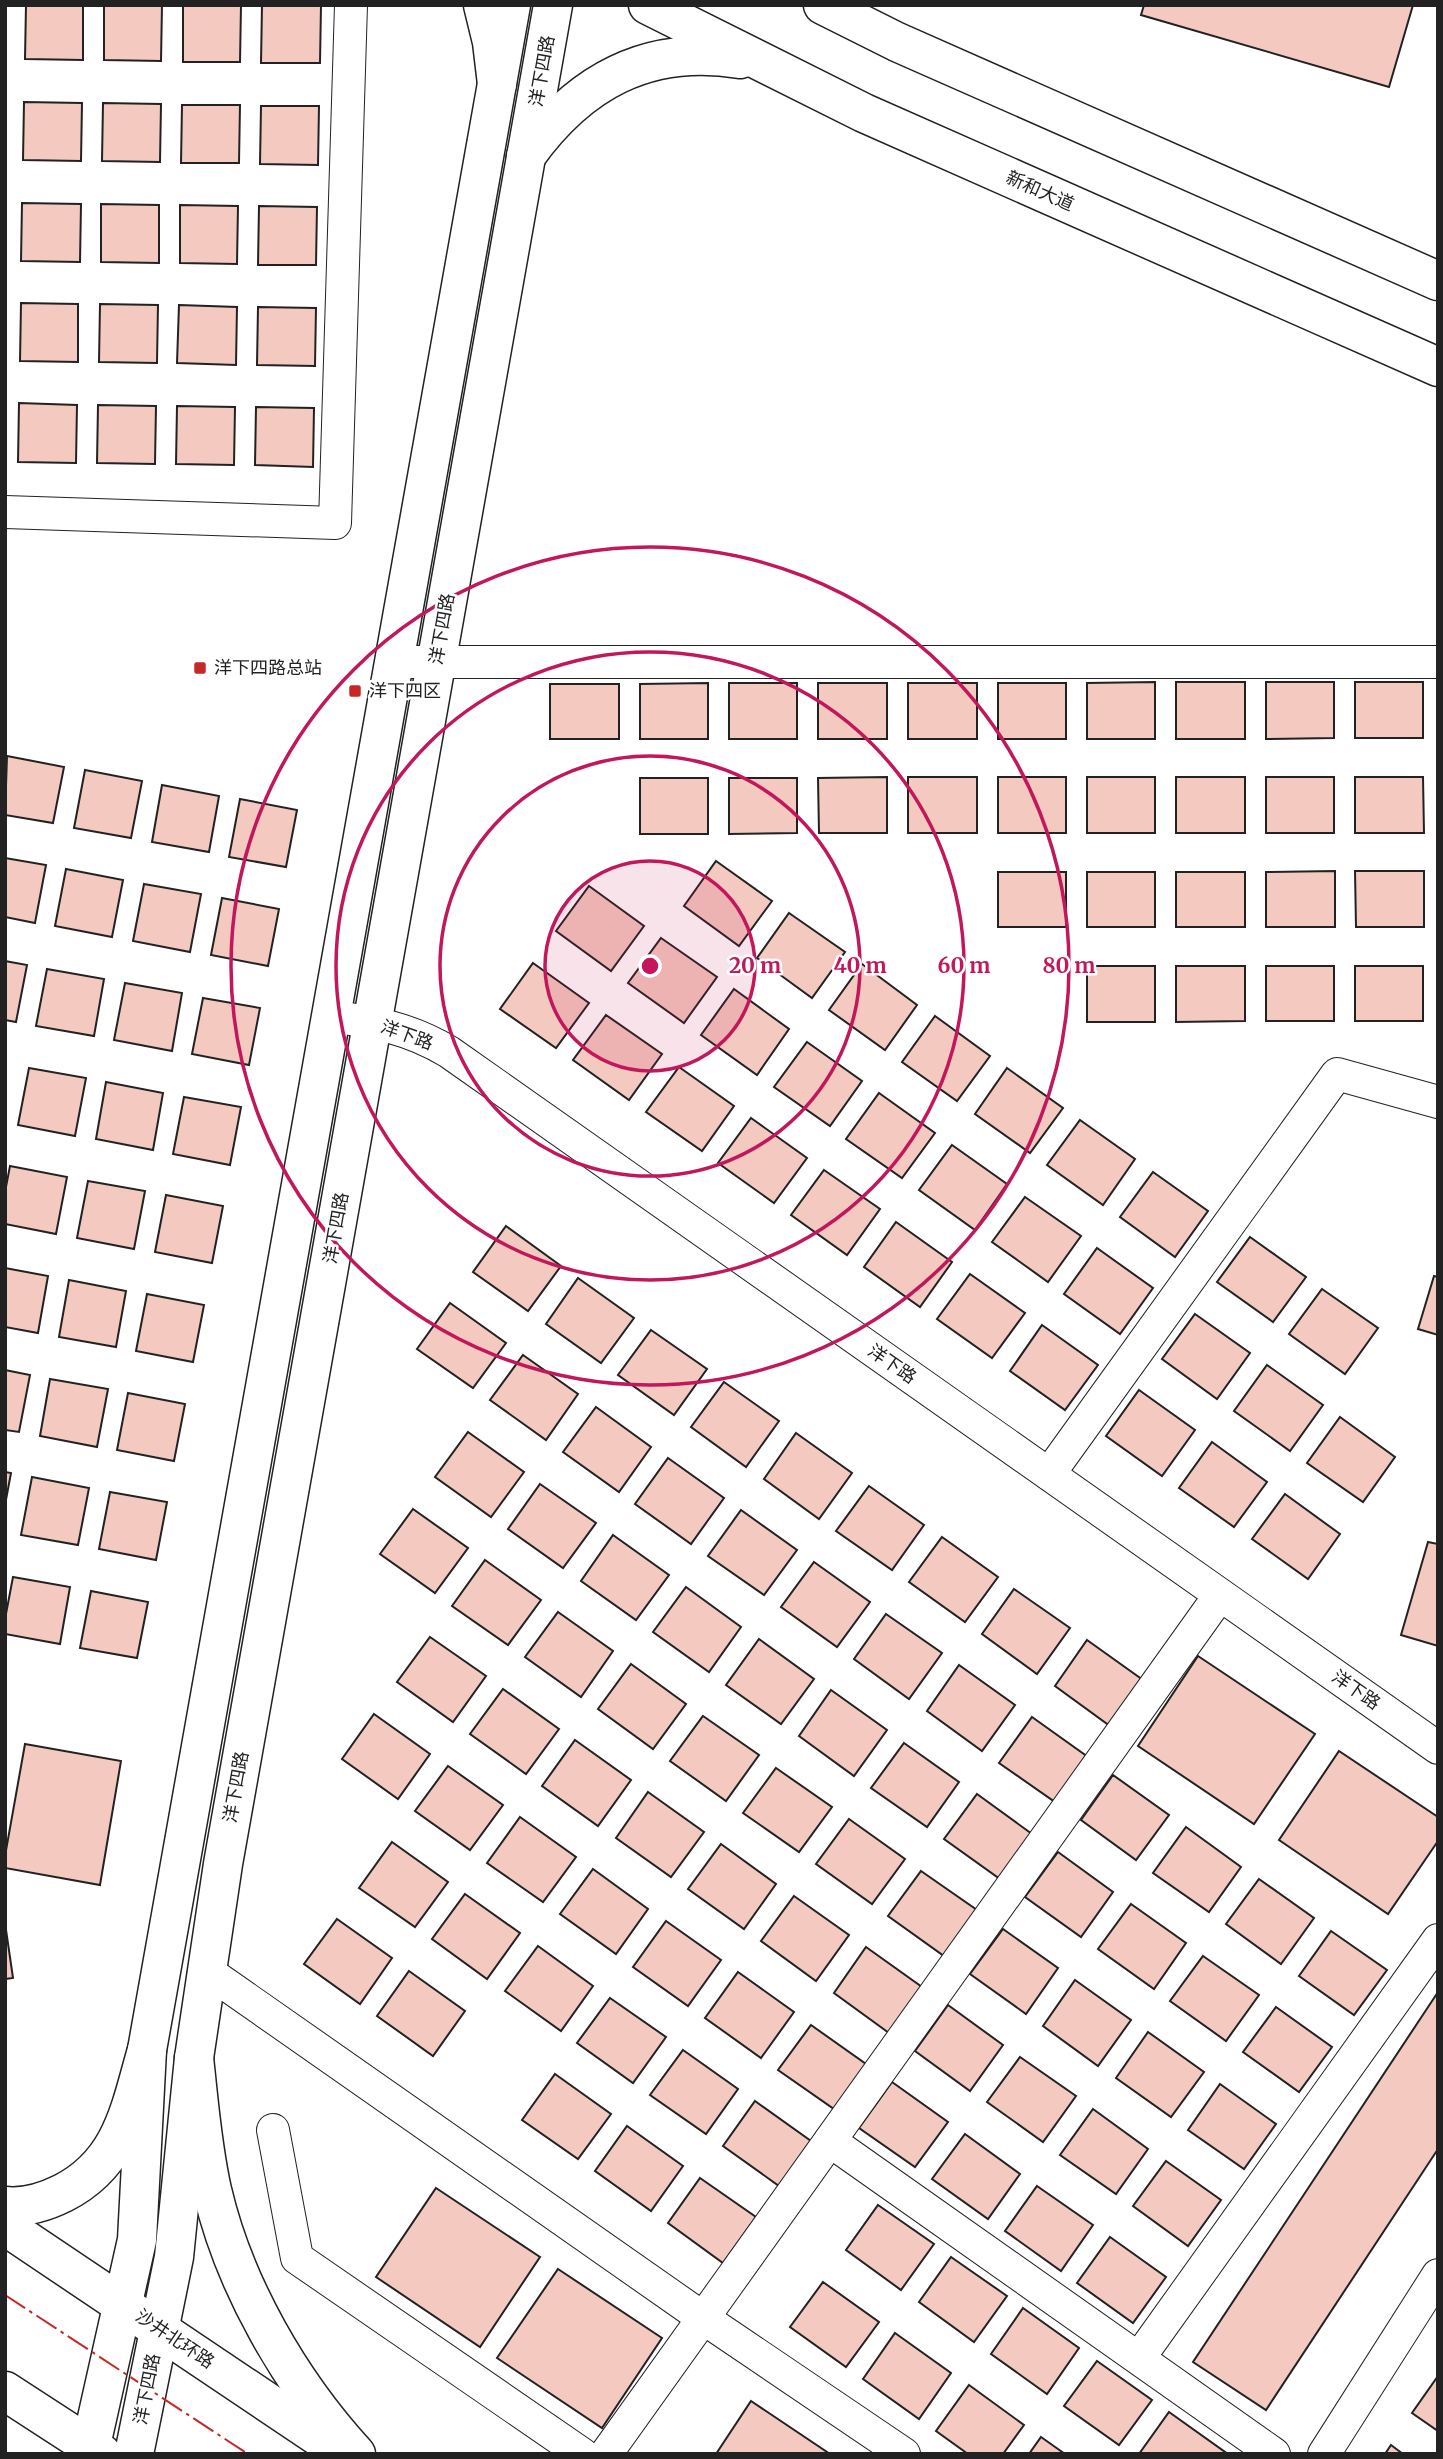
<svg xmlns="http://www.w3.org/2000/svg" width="1443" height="2459" viewBox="0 0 1443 2459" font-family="Merriweather,'Noto Sans SC',serif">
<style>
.building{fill:#f3c9c0;stroke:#222;stroke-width:2}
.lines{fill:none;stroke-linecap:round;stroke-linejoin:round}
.minor-casing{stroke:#222;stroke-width:34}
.tertiary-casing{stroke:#222;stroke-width:41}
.secondary-casing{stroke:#222;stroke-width:41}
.primary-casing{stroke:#222;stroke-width:41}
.minor{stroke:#fff;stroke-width:32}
.tertiary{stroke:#fff;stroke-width:38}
.secondary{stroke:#fff;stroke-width:38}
.primary{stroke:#fff;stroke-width:38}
.power{stroke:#c62828;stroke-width:2;stroke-dasharray:24 5 3.5 5;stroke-linecap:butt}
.ring{fill:none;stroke:#c2185b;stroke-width:3.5}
.poi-dot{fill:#c62828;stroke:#fff;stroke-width:2.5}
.labels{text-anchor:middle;stroke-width:5;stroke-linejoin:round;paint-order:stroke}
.street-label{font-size:18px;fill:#222;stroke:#fff}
.poi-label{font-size:18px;fill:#222;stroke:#fff;text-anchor:start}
.centre{fill:#c2185b;stroke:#fff;stroke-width:3.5}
.ring-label{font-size:21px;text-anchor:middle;font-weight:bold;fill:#c2185b;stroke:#fff;stroke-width:5;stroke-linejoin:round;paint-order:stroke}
</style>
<rect width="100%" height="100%" fill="#fff"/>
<g class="building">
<polygon points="26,5 83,5 83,60 25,59"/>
<polygon points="104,5 162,5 161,61 104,60"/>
<polygon points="183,5 241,5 240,62 183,62"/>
<polygon points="262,5 321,5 320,63 261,63"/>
<polygon points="1144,5 1413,5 1389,87 1141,15"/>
<polygon points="24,102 82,103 81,161 23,160"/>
<polygon points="103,103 161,104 160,162 102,161"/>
<polygon points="182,105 240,105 239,163 181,163"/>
<polygon points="261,106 319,106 318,165 260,164"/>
<polygon points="22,203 81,204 80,262 21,261"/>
<polygon points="101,204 159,205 159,263 101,262"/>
<polygon points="180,205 238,206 237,264 180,263"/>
<polygon points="259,206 317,207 316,265 258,265"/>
<polygon points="21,303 78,304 78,362 20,361"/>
<polygon points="100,304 158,305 157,363 99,362"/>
<polygon points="179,305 237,307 236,365 177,363"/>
<polygon points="258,307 316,308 315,366 257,365"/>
<polygon points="19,403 77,405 76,463 18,462"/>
<polygon points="98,405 156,406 155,464 97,463"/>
<polygon points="177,406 235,407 234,465 176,464"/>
<polygon points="256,407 314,408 313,467 255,465"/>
<polygon points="1155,682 1155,739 1087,739 1087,683"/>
<rect x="1176" y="682" width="69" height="57"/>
<polygon points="1266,682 1334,682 1334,738 1266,739"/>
<rect x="1355" y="682" width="68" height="56"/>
<polygon points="708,683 708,739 640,739 640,684"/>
<rect x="729" y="683" width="68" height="56"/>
<rect x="818" y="683" width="69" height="56"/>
<rect x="908" y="683" width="69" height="56"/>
<rect x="998" y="683" width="68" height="56"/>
<rect x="550" y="684" width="69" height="55"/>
<polygon points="7,756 64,767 53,823 5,815"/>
<polygon points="85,770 142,781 131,838 74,828"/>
<polygon points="887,777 887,833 819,833 818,778"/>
<rect x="908" y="777" width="69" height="56"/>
<rect x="998" y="777" width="68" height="56"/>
<rect x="1087" y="777" width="68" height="56"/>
<rect x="1176" y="777" width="69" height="56"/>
<rect x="1266" y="777" width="68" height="56"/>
<polygon points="1355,777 1423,777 1424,833 1355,833"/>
<rect x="640" y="778" width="68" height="56"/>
<polygon points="729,778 797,778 797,833 729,834"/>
<polygon points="162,785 219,796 209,852 152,842"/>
<polygon points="240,799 297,810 286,867 229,857"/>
<polygon points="5,858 46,865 35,923 5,917"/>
<polygon points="716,861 772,901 739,946 684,906"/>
<polygon points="66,869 123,880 112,937 55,926"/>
<polygon points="1335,871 1335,927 1266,927 1266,872"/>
<polygon points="1355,871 1424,871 1424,927 1356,927"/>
<rect x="998" y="872" width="68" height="55"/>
<rect x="1087" y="872" width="68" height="55"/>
<rect x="1176" y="872" width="69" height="55"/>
<polygon points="144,884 201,894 190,952 133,941"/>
<polygon points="589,886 644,926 611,971 556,931"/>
<polygon points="222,898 279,909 268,966 211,955"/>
<polygon points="789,913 845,952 812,998 757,958"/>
<polygon points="661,938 717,977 684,1023 628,983"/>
<polygon points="5,961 27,965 16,1022 5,1020"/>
<polygon points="533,963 589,1003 556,1048 500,1009"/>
<polygon points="862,964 917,1005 885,1050 829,1010"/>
<rect x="1087" y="966" width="68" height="56"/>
<polygon points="1176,966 1245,966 1245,1021 1176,1022"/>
<rect x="1266" y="966" width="68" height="55"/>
<rect x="1355" y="966" width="68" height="55"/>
<polygon points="47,969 104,979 94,1036 36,1026"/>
<polygon points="125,983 182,993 172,1051 114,1040"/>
<polygon points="734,989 789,1029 757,1075 701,1035"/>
<polygon points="203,998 260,1008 249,1065 192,1054"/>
<polygon points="606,1015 662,1054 629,1100 573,1060"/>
<polygon points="935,1016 990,1056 957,1101 902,1062"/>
<polygon points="807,1042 862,1081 830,1126 774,1087"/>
<polygon points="679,1067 734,1106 702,1151 646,1112"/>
<polygon points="29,1068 86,1078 75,1136 18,1125"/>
<polygon points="1007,1068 1063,1108 1030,1153 975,1114"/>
<polygon points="106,1082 163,1093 153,1150 96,1139"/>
<polygon points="879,1093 935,1133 902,1178 846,1139"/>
<polygon points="184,1097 241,1107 230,1165 173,1154"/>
<polygon points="751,1118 807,1158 774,1203 718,1163"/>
<polygon points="1080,1120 1135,1159 1103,1205 1047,1165"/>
<polygon points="952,1145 1007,1184 975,1230 919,1190"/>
<polygon points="10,1166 67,1177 56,1234 5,1224 5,1192"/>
<polygon points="824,1170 880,1209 847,1255 791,1215"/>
<polygon points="1153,1172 1208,1211 1175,1257 1120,1217"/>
<polygon points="88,1181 145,1191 134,1249 77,1238"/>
<polygon points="166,1195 223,1206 212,1263 155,1252"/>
<polygon points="1025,1197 1081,1236 1048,1282 992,1242"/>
<polygon points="896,1222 952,1262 920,1307 864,1267"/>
<polygon points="506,1226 561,1266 528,1311 473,1272"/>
<polygon points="1250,1237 1306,1277 1273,1322 1217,1282"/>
<polygon points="1097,1248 1153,1288 1120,1334 1064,1294"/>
<polygon points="5,1268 48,1276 38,1333 5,1327"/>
<polygon points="970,1274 1025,1313 992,1358 937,1319"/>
<polygon points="1434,1276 1438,1277 1438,1335 1418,1329"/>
<polygon points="578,1278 634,1318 601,1363 546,1324"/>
<polygon points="69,1280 126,1291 116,1347 59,1337"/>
<polygon points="1322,1289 1378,1328 1345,1374 1289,1334"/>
<polygon points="147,1294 204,1305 193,1362 136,1351"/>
<polygon points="450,1303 506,1343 473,1388 417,1349"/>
<polygon points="1195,1314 1250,1353 1217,1399 1162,1359"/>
<polygon points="1042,1325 1098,1365 1065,1410 1010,1371"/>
<polygon points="651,1330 707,1369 674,1415 618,1375"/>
<polygon points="523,1355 578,1394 546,1440 490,1400"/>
<polygon points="1267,1365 1323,1405 1290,1451 1234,1411"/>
<polygon points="5,1370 30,1375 19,1432 5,1430"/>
<polygon points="50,1379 108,1389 97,1447 40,1436"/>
<polygon points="724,1382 779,1421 746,1467 691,1427"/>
<polygon points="1139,1390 1195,1430 1162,1476 1106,1436"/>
<polygon points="128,1393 185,1404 174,1461 117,1450"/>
<polygon points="596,1407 651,1447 619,1492 563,1452"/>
<polygon points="1340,1417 1395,1457 1363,1502 1307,1463"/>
<polygon points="468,1432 524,1472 491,1517 435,1477"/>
<polygon points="796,1433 852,1473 819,1519 764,1479"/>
<polygon points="1212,1442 1267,1482 1234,1527 1179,1488"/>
<polygon points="668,1458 724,1498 691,1544 635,1504"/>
<polygon points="5,1472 11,1473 5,1505"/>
<polygon points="32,1477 89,1488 78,1545 21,1535"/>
<polygon points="540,1484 596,1523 563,1568 508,1529"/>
<polygon points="869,1486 924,1525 892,1570 836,1531"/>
<polygon points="110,1492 167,1502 156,1560 99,1549"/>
<polygon points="1285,1494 1340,1534 1308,1579 1252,1539"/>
<polygon points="413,1509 468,1548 435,1593 380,1554"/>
<polygon points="741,1510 797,1550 764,1595 708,1556"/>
<polygon points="613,1535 669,1575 636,1620 581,1581"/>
<polygon points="942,1537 998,1577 965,1622 909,1582"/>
<polygon points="1428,1542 1438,1544 1438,1646 1401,1635"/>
<polygon points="485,1560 541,1600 508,1645 452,1606"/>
<polygon points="814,1562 870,1602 837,1647 781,1607"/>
<polygon points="13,1577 70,1587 60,1644 5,1634 5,1619"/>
<polygon points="686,1587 741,1627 709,1672 653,1632"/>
<polygon points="1014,1589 1070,1628 1037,1674 982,1634"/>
<polygon points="91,1591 148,1602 137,1658 80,1648"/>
<polygon points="558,1612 613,1651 581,1697 525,1657"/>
<polygon points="886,1614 942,1653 909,1699 854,1659"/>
<polygon points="430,1637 486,1676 453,1722 397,1682"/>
<polygon points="759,1639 814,1679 781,1724 726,1685"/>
<polygon points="1087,1640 1143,1680 1110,1726 1055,1686"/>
<polygon points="1198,1656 1315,1734 1254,1824 1138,1746"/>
<polygon points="631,1664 686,1704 653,1749 598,1709"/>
<polygon points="959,1665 1015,1705 982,1751 927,1711"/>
<polygon points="503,1689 559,1729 526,1774 470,1734"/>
<polygon points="831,1690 887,1730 854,1776 799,1736"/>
<polygon points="374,1714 430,1754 398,1799 342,1759"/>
<polygon points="703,1716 759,1755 726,1801 670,1761"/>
<polygon points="1032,1717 1088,1757 1055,1802 999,1763"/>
<polygon points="575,1740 631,1780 598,1826 542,1786"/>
<polygon points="904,1743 959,1782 927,1827 871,1788"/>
<polygon points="25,1744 121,1761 100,1885 5,1868 5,1856"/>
<polygon points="1339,1751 1438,1817 1438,1841 1388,1914 1279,1840"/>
<polygon points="448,1766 503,1805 470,1850 415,1811"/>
<polygon points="776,1768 832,1807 799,1852 743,1813"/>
<polygon points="1113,1775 1169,1815 1136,1860 1081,1820"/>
<polygon points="648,1792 704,1832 671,1877 616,1838"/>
<polygon points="977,1794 1032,1834 1000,1879 944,1839"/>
<polygon points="520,1817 576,1857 543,1902 487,1863"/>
<polygon points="849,1819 905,1859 872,1904 816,1864"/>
<polygon points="1186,1827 1241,1867 1209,1912 1153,1873"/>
<polygon points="392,1842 448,1882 415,1927 359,1888"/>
<polygon points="721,1844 776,1884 744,1929 688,1889"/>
<polygon points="1058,1852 1113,1892 1081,1937 1025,1897"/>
<polygon points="593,1869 648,1909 616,1954 560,1914"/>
<polygon points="921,1871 977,1910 944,1956 888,1916"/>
<polygon points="1259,1879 1314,1918 1281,1964 1226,1924"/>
<polygon points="465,1894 520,1933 487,1979 432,1939"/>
<polygon points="794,1896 849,1935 816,1981 761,1941"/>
<polygon points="1131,1904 1186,1943 1154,1989 1098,1949"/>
<polygon points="337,1919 392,1958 360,2004 304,1964"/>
<polygon points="666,1921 721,1960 688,2006 633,1967"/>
<polygon points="5,1923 13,1978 5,1979"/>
<polygon points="1003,1929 1058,1968 1026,2014 970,1974"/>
<polygon points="1331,1931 1387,1970 1354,2015 1299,1976"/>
<polygon points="538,1946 593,1986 561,2031 505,1991"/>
<polygon points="866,1947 922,1987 889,2033 834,1993"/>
<polygon points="1203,1956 1259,1995 1226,2041 1170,2001"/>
<polygon points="409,1971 465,2011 433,2056 377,2016"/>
<polygon points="738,1972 794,2012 761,2058 705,2018"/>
<polygon points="1075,1980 1131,2020 1098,2066 1043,2026"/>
<polygon points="1438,1992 1438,2149 1266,2410 1193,2362"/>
<polygon points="610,1998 666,2037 633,2083 577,2043"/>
<polygon points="948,2005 1003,2045 970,2091 915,2051"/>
<polygon points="1276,2007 1332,2047 1299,2092 1243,2052"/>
<polygon points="811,2025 866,2064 834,2109 778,2070"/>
<polygon points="1148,2032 1204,2072 1171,2117 1116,2078"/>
<polygon points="683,2050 738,2089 706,2134 650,2095"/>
<polygon points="1020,2057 1076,2096 1043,2142 987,2102"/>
<polygon points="555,2074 611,2114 578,2159 522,2120"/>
<polygon points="892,2082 948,2122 915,2167 859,2128"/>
<polygon points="1220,2084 1276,2124 1244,2169 1188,2130"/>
<polygon points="755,2101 811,2141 779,2186 723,2146"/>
<polygon points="1093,2109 1148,2149 1116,2194 1060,2155"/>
<polygon points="627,2126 683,2166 651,2211 595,2171"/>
<polygon points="965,2134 1020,2174 988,2219 932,2179"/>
<polygon points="1166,2161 1221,2200 1188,2246 1133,2206"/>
<polygon points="700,2178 756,2217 723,2263 668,2223"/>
<polygon points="1037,2186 1093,2225 1061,2271 1005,2231"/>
<polygon points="436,2188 540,2257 480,2347 376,2277"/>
<polygon points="878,2205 934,2244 901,2290 846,2250"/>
<polygon points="1110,2237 1166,2277 1133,2323 1077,2283"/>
<polygon points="951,2257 1007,2296 974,2342 919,2302"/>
<polygon points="558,2269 662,2338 602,2428 497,2358"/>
<polygon points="823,2282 879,2322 846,2367 790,2327"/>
<polygon points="1023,2308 1079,2348 1047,2394 991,2354"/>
<polygon points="895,2333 951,2373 919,2419 863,2379"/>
<polygon points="1097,2361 1152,2400 1119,2445 1064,2406"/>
<polygon points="1438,2376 1438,2431 1412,2413"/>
<polygon points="969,2385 1024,2425 1003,2454 968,2454 936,2431"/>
<polygon points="751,2401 830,2454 716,2454"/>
<polygon points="1169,2412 1225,2452 1223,2454 1139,2454"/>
<polygon points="1041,2437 1065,2454 1029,2454"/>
<polygon points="1391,2445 1403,2454 1385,2454"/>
</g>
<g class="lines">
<defs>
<g id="minor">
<polyline points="5,512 335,523 351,5"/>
<polyline points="394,662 1438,662"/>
<path d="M331,1016C377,1023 409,1028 449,1052L1438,1748"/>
<polyline points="1049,1474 1337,1074 1438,1102"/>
<polyline points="207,1971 703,2318 904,2454"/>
<polyline points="273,2130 297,2258 582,2454"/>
<polyline points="830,2141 1274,2454"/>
<polyline points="1139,2358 1438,1940"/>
<polyline points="606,2454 1220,1595"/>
<polyline points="1324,2454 1438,2275"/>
</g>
<g id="tertiary">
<polyline points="89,2454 137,2240 147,2050 511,5"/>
<polyline points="134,2454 174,2257 194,2058 223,1864 553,5"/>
</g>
<g id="secondary">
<polyline points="483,5 492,42 497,84"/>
<polyline points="648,5 864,113 1438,367"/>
<polyline points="823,5 897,42 1438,281"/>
<path d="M526,156C579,82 647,44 740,59"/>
</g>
<g id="primary">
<path d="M194,2058C199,2102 202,2146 212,2190C234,2285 290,2382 356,2454"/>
<path d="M5,2206C25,2208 45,2202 63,2193C122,2163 130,2109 147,2050"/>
<polyline points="5,2226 334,2447"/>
<polyline points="5,2391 102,2454"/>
</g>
</defs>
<use href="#minor" class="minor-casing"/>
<use href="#tertiary" class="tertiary-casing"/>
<use href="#secondary" class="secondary-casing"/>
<use href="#primary" class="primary-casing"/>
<use href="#minor" class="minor"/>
<use href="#tertiary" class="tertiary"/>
<use href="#secondary" class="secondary"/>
<use href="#primary" class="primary"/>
<polyline class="power" points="5,2295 248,2454"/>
</g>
<circle cx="650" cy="966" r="105" fill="#c2185b" fill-opacity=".12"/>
<g class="ring">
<circle cx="650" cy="966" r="105"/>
<circle cx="650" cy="966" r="210"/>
<circle cx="650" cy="966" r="314"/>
<circle cx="650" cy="966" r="419"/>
</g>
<g class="poi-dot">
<rect x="193" y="661" width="14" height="14" rx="3.5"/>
<rect x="348" y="684" width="14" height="14" rx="3.5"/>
</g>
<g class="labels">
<g class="street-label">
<text transform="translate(542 71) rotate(-80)" y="6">洋下四路</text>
<text transform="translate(1040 191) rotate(24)" y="6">新和大道</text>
<text transform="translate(442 629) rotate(-80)" y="6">洋下四路</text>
<text transform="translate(407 1035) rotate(20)" y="6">洋下路</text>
<text transform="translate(336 1228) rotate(-80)" y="6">洋下四路</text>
<text transform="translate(892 1364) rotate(35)" y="6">洋下路</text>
<text transform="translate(1356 1690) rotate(35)" y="6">洋下路</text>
<text transform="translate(236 1787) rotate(-80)" y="6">洋下四路</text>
<text transform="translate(175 2339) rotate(34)" y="6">沙井北环路</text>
<text transform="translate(147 2389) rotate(-79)" y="6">洋下四路</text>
</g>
<g class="poi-label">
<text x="214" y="674">洋下四路总站</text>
<text x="369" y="697">洋下四区</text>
</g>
</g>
<circle cx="650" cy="966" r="10" class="centre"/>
<g class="ring-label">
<text x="755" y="973">20 m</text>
<text x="860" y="973">40 m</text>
<text x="964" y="973">60 m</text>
<text x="1069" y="973">80 m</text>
</g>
<rect width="1443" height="2459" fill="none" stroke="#222222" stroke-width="14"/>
</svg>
